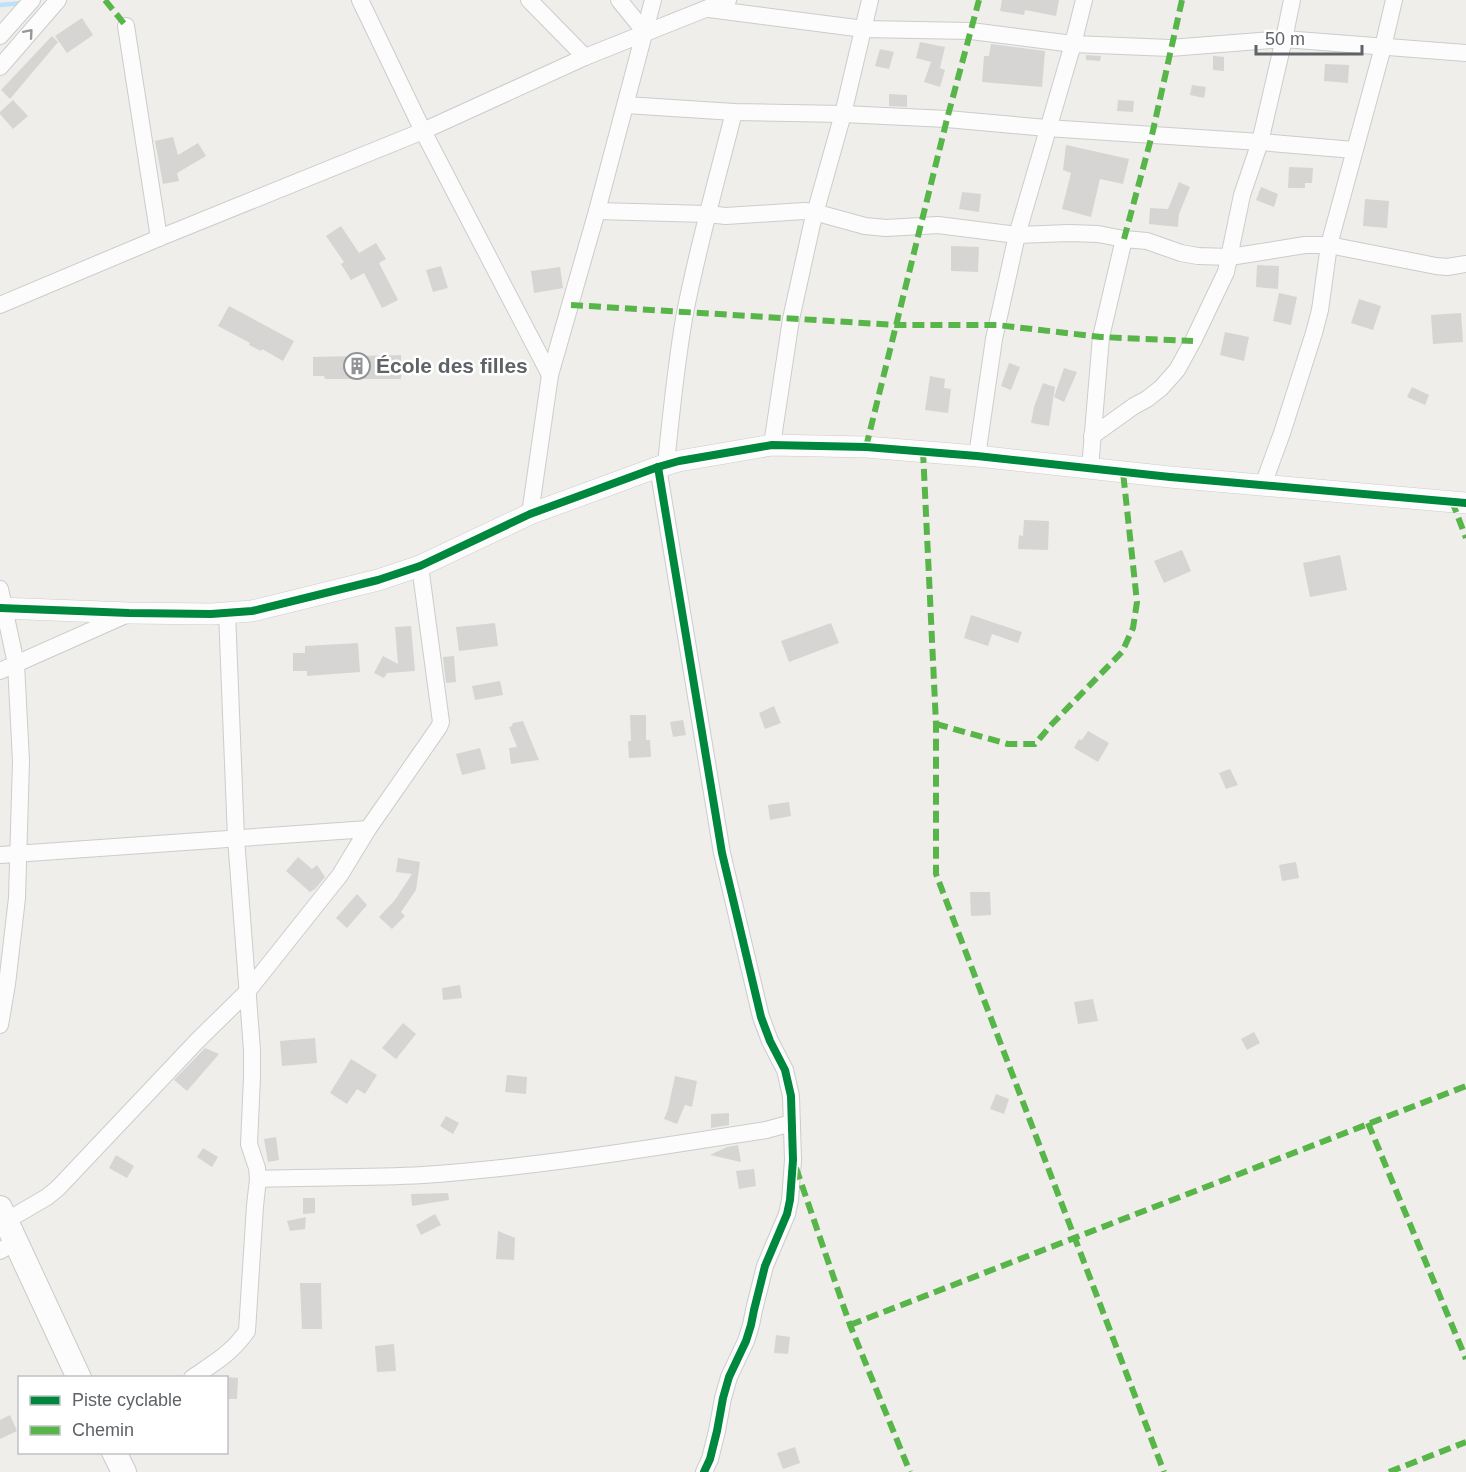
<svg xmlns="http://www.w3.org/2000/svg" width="1466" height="1472" viewBox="0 0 1466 1472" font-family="Helvetica,sans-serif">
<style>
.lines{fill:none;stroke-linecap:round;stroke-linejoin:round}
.stream{stroke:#bfe0f9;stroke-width:4.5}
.building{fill:#d6d5d3}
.minor-casing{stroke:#cbcccc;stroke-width:18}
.tertiary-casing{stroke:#cbcccc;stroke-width:22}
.secondary-casing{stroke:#cacacb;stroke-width:26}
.minor{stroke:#fdfcfc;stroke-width:16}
.tertiary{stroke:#fdfcfc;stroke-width:21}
.secondary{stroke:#fdfcfc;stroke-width:24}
.quiet{stroke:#58b549;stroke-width:6;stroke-dasharray:12 6;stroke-linecap:butt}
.cycleway-casing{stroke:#fff;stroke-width:11}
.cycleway{stroke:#00873e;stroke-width:8}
.oneway{stroke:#96999c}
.labels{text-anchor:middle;stroke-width:5;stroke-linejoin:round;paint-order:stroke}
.poi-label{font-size:21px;font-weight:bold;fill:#5f6368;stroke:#fff;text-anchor:start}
</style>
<rect width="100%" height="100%" fill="#efeeea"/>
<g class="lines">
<polyline class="stream" points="0,5 22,3"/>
</g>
<g class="building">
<polygon points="1002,0 1059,0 1056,16 1025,10 1024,15 1000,11"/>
<polygon points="82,18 93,35 67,53 55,36"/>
<polygon points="52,36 58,42 10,99 1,90"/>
<polygon points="920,42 945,47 940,68 945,70 940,87 924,82 931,62 916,58"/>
<polygon points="991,44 1045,51 1042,87 982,82 984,56 989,56"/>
<polygon points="880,49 894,52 889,69 875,66"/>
<polygon points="1086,55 1101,56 1100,61 1086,60"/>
<polygon points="1213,56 1224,57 1224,71 1213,70"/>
<polygon points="1325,64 1349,65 1348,83 1324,81"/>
<polygon points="1192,85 1206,87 1204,98 1190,95"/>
<polygon points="889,94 907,95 907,107 889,106"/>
<polygon points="13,100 28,116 13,129 0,114 0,112"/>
<polygon points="1118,100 1134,101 1133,112 1117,111"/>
<polygon points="173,137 178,155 198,143 206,156 177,173 179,181 163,184 155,141"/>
<polygon points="1066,145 1129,159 1123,184 1100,179 1091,217 1062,209 1071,173 1063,170"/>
<polygon points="1289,167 1313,168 1312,183 1305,183 1305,188 1288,188"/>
<polygon points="1179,182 1190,187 1179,214 1178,227 1149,224 1150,208 1168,209"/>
<polygon points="1261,187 1278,194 1274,207 1256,200"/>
<polygon points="962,192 981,194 979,212 959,209"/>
<polygon points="1365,199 1389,201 1387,228 1363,226"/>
<polygon points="341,226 359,253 376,243 386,259 379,263 398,300 382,308 364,273 351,280 341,264 344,262 326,236"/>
<polygon points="951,246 979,247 978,272 951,271"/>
<polygon points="1257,265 1279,266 1278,289 1256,287"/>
<polygon points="441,266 448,288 433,292 426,270"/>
<polygon points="560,267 563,288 534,293 531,271"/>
<polygon points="1279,293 1297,297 1291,325 1273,321"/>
<polygon points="1359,299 1381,306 1373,330 1351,323"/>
<polygon points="229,306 294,341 283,361 262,349 261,351 249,345 250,343 218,326"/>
<polygon points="1461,313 1463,342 1433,344 1431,315"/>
<polygon points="1225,332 1249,337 1244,361 1220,355"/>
<polygon points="401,355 401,379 325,379 324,376 313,376 313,357"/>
<polygon points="1009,363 1020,367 1011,390 1001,386"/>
<polygon points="1064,368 1077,372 1064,402 1054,397"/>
<polygon points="930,376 945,379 944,388 951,389 948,413 925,410"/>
<polygon points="1043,383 1055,387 1049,426 1031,423 1034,407"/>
<polygon points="1412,387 1429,395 1425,405 1407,397"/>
<polygon points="1024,520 1049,521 1048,550 1018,549 1019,535 1023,536"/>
<polygon points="1182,550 1191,571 1164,583 1154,561"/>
<polygon points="1340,555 1347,590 1310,597 1303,563"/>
<polygon points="971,615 1022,632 1018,643 992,634 988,646 964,638"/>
<polygon points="495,623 498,646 459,651 456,627"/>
<polygon points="831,623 839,643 789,662 781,641"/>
<polygon points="411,626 415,671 387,673 384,678 374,673 383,656 398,664 395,627"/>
<polygon points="358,643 360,672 307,676 307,671 293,671 293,653 305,653 305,646"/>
<polygon points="454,656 456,682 446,683 443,657"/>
<polygon points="500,681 503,695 475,700 472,686"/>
<polygon points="774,706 781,723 765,729 759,713"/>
<polygon points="630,715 646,715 646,740 650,740 651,757 629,758 628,741 631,741"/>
<polygon points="683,720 686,735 673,737 670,722"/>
<polygon points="523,721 539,760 511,764 509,748 517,747 509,727 512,726 513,723"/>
<polygon points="1088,731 1109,743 1098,762 1074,748 1079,739 1082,740"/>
<polygon points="480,748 486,769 462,775 456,754"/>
<polygon points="1230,769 1238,785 1226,789 1219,773"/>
<polygon points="789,802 791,816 770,820 768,805"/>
<polygon points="298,857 312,869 317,865 325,877 315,889 310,892 286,871"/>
<polygon points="398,858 420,862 416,890 401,912 405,916 392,929 379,917 395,900 412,874 396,872"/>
<polygon points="1296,862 1299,878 1282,881 1279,865"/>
<polygon points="970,892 990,892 991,915 971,916"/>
<polygon points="357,894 367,905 347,928 336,918"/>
<polygon points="460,985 462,998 443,1000 442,988"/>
<polygon points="1093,999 1098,1021 1078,1024 1074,1002"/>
<polygon points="403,1023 416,1034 396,1059 382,1048"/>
<polygon points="1254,1032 1260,1043 1247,1050 1241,1039"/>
<polygon points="315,1038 317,1063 282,1066 280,1041"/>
<polygon points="205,1048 219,1054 187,1091 174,1080"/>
<polygon points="351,1059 377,1075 365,1094 357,1089 347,1104 330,1093"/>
<polygon points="507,1075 527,1077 526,1094 505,1092"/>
<polygon points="675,1076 697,1081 692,1107 685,1105 677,1124 664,1119 668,1109"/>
<polygon points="996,1094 1009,1099 1004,1114 990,1109"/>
<polygon points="729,1113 729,1125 711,1128 711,1114"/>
<polygon points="446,1116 459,1123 453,1134 440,1126"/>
<polygon points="276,1137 279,1160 268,1162 264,1139"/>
<polygon points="738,1145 741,1162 710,1155 727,1147"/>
<polygon points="203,1148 218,1157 212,1167 197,1157"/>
<polygon points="116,1155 134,1166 127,1178 109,1168"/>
<polygon points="754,1169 756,1186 739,1189 736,1171"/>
<polygon points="448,1193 449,1200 412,1206 411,1194"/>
<polygon points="303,1198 315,1198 315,1213 303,1214"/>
<polygon points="435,1214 441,1225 421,1235 416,1225"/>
<polygon points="306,1217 305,1229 290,1231 287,1221"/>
<polygon points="498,1231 515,1238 514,1260 496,1259"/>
<polygon points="300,1283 321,1283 322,1329 302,1329"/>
<polygon points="776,1335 790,1337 788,1354 774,1353"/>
<polygon points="394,1344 396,1371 377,1372 375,1346"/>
<polygon points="226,1377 238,1378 237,1399 226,1399"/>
<polygon points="10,1415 17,1431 0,1439 0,1420"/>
<polygon points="795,1447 800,1463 783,1469 777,1453"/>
</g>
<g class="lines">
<defs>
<g id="minor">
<polyline points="360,0 423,131 550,375"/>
<polyline points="529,0 585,57"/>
<polyline points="619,0 645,32"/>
<polyline points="709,9 864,29 971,31 1073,44 1170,48 1284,39 1466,53"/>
<polyline points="126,26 159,238"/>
<polyline points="0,36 32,0"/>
<polyline points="0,67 58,0"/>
<polyline points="626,105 734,112 843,114 947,119 1047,128 1260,142 1354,150"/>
<polyline points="597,211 707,214 726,216 804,211 814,212 865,226 886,228 938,225 1017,235 1069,233 1098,234 1124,239 1147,241 1181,253 1198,256 1230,257 1305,245 1329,245 1436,266 1447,267 1466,264"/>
<polyline points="0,305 159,238 423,131 585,57 728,0"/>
<polyline points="1092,436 1134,406 1147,399 1161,388 1177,370 1193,341 1226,272 1242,195 1260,142 1284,39 1292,0"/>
<polyline points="772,445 791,319 812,224 843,114 870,0"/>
<polyline points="977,456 994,339 1017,235 1073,44 1084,0"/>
<path d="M666,464C671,414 676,363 685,313C698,246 717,179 734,112"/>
<polyline points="658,467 722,853 761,1017 770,1041 785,1070 791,1096 793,1160 790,1200 787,1214 765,1266 754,1310 751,1325 746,1341 729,1377 723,1398 717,1431 710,1459 704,1472"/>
<polyline points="1090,468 1101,337 1124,239"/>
<polyline points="1263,485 1282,433 1314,333 1320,310 1329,245 1383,47 1394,0"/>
<polyline points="530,514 550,375 597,211 653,0"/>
<polyline points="0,589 16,664 21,761 17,898 7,984 0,1025"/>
<polyline points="0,671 128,614"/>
<polyline points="0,855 368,829"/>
<path d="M258,1179C313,1177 368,1178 423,1175C538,1167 652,1148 766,1130L792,1123"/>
<polyline points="6,1221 47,1197 58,1188 198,1040 247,992 340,875 368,829 439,727 441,722 420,566"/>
<polyline points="0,1251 15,1242"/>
<path d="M192,1378C214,1363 232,1353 247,1331L255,1206L258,1179L257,1168L249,1144L252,1077V1050L236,838L227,613"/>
</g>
<polyline id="tertiary" points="0,608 129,613 211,614 252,611 378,580 420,566 530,514 658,467 679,461 772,445 866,447 977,456 1170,477 1466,503"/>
<g id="secondary">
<polyline points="0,1208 79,1378"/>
<polyline points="114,1452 124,1472"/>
</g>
</defs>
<use href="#minor" class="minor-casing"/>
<use href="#tertiary" class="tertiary-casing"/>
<use href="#secondary" class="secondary-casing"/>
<use href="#minor" class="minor"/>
<use href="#tertiary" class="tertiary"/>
<use href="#secondary" class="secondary"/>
<g class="quiet">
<polyline points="105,0 126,26"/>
<polyline points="1124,239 1152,135 1182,0"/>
<polyline points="571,305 896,325 997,325 1101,337 1193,341"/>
<polyline points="866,447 947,119 979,0"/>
<polyline points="923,451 936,724 936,874 1164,1472"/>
<polyline points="1452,501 1466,538"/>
<polyline points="936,724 1008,744 1035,744 1052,724 1122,652 1133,628 1137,602 1123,472"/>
<polyline points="1368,1123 1466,1359"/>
<polyline points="796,1168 850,1325 910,1472"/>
<polyline points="850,1325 1466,1086"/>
<polyline points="1389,1472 1466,1442"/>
</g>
<defs>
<g id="cycleway">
<polyline points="658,467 722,853 761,1017 770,1041 785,1070 791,1096 793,1160 790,1200 787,1214 765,1266 754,1310 751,1325 746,1341 729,1377 723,1398 717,1431 710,1459 704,1472"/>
<polyline points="0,608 129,613 211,614 252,611 378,580 420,566 530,514 658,467 679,461 772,445 866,447 977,456 1170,477 1466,503"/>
</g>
</defs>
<use href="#cycleway" class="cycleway-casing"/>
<use href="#cycleway" class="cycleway"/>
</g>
<defs><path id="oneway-chevron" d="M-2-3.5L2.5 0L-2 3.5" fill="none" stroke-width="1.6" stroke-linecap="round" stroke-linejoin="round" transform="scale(1.5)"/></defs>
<use class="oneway" href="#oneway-chevron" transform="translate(29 33) rotate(-49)"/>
<defs>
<symbol id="building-ring" viewBox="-11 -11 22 22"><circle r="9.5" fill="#fff" stroke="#919496" stroke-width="1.5"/><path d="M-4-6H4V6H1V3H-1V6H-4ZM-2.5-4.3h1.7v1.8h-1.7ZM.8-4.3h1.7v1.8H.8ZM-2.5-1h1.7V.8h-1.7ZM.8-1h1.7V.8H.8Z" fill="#919496"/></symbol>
</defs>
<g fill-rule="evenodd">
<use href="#building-ring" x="342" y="351" width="30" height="30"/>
</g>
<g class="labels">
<g class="poi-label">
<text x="376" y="373">École des filles</text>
</g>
</g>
<rect x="18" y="1376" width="210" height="78" fill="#ffffff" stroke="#bfc1c3" stroke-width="1.5"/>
<rect x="30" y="1396" width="30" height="9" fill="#00873e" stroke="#bfc1c3" stroke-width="1.5"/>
<text x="72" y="1406" font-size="18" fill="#5f6368">Piste cyclable</text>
<rect x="30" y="1426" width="30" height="9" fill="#58b549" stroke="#bfc1c3" stroke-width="1.5"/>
<text x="72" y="1436" font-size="18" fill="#5f6368">Chemin</text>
<path d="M1256 45v9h106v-9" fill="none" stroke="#5f6368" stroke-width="3"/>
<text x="1265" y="45" font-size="18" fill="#5f6368" stroke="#ffffff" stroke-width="4.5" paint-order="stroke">50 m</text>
</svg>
